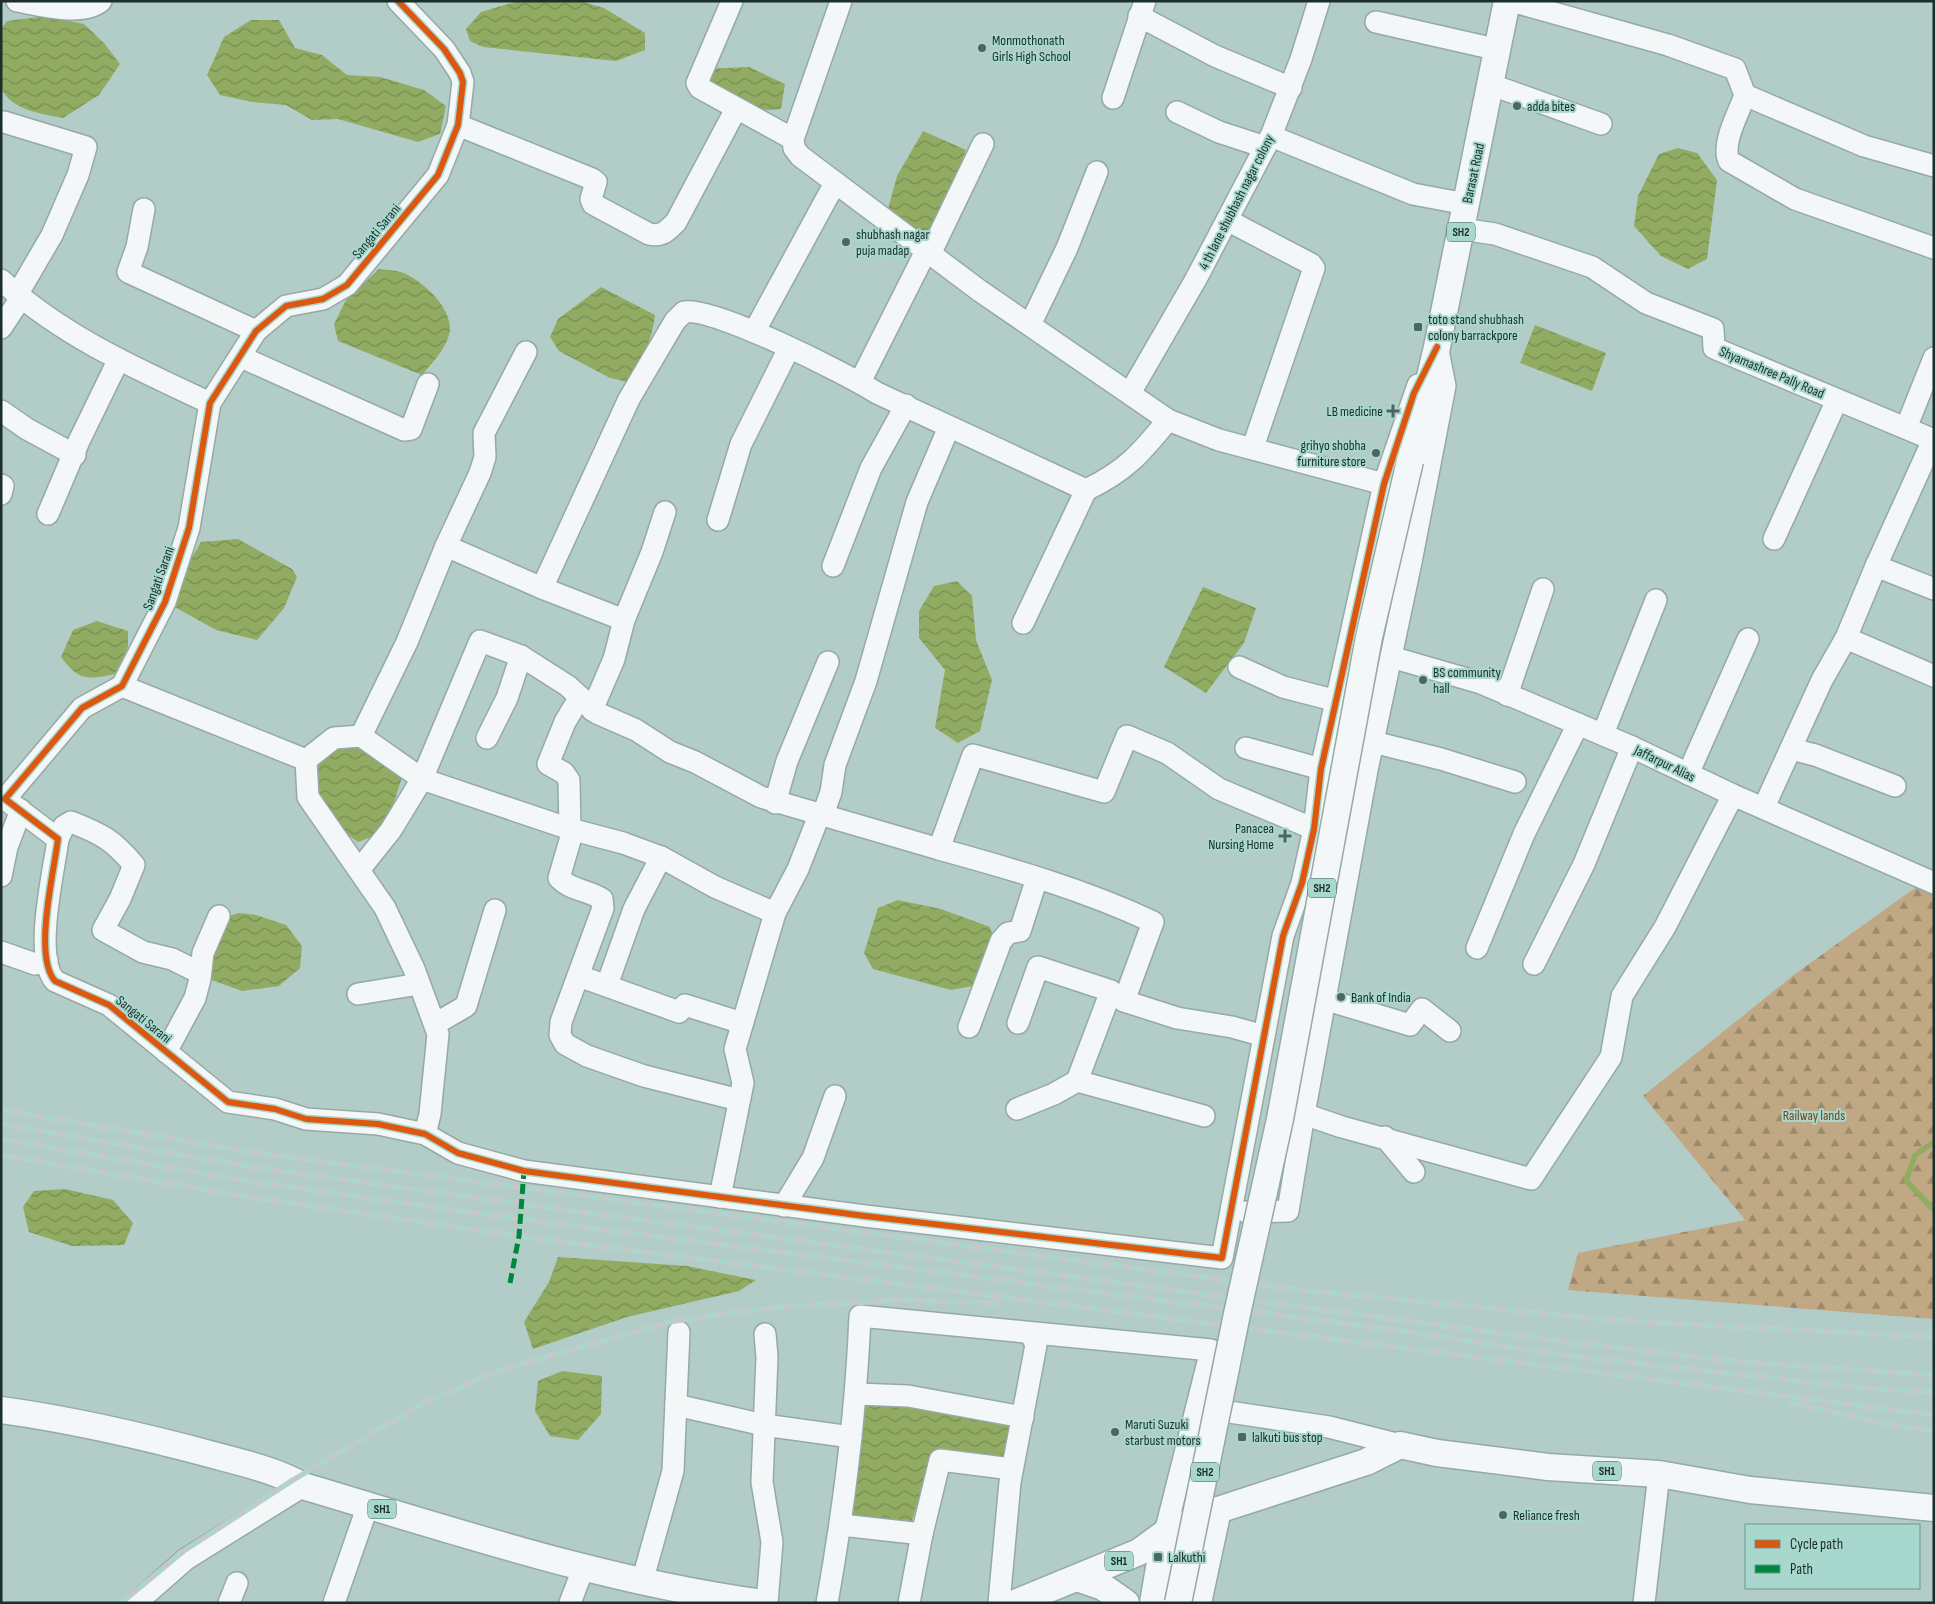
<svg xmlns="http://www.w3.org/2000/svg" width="1935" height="1604" viewBox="0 0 1935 1604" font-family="'Sofia Sans Condensed',sans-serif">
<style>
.forest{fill:url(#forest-firs)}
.water{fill:url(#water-waves)}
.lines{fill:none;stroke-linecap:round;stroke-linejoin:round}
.stream{stroke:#91ac62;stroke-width:5.5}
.minor-casing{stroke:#95a9a6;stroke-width:24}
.major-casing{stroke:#95a9a6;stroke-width:29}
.minor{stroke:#f3f7f7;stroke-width:21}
.major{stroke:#f3f7f7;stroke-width:26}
.rail-casing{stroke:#c2cac9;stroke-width:5.5}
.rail{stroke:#a8d7ce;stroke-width:4;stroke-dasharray:11;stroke-linecap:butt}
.major-bridge-casing{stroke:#95a9a6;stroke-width:29;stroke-linecap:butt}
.major-bridge{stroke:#f3f7f7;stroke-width:26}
.quiet{stroke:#00873e;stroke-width:5;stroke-dasharray:10 5;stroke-linecap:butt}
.cycleway-casing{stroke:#a8d7ce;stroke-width:9}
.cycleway{stroke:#de570e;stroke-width:6}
.poi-dot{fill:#506561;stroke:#a8d7ce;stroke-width:2}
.labels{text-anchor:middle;stroke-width:4;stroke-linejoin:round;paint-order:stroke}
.shield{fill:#a8d7ce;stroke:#45615b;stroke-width:1}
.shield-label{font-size:12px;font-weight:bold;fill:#1b2e2a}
.poi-label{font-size:14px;fill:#1b2e2a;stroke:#a8d7ce;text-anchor:start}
.street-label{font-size:14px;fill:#1b2e2a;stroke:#a8d7ce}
.park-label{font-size:14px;fill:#714820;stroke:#a8d7ce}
</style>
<defs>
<pattern id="forest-firs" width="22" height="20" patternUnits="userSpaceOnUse" patternTransform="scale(1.25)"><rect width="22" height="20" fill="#c1a884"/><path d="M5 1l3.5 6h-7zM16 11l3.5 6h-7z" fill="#9c896c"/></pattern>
<pattern id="water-waves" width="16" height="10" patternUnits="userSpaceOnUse" patternTransform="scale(1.25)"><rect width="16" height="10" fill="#91ac62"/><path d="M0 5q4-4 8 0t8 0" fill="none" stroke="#768c51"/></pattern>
</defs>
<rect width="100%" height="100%" fill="#b2ccc8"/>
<polygon class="forest" points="1926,880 1934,884 1934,1184 1932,1187 1934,1188 1934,1319 1568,1290 1578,1253 1745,1220 1643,1096 1795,974"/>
<g class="water">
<polygon points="519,1 580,1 604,8 645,33 645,50 616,61 483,47 470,41 466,29 481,12"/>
<path d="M46,16L84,24L104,43L120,64L99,95L63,118C42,114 11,110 1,88V29L7,21Z"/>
<polygon points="251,20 279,20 295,48 322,55 347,75 380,77 424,90 446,106 440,134 418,142 338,119 312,120 286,105 252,102 220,95 207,75 224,37"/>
<polygon points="749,67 785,84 781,109 749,111 703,88 703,69"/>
<polygon points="923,131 966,150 947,202 926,238 888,209 897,176"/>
<polygon points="1678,148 1697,153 1717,180 1707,259 1688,269 1661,256 1634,226 1638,196 1659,154"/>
<path d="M379,269C388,270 398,270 406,274C425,284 450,306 450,329C449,346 432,363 422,375L338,341L334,324L346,300Z"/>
<path d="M601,287L655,315C652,341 642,361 628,382L610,378L559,351L550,337L558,319Z"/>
<polygon points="1535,325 1606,353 1592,391 1520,363"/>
<polygon points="238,539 292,569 297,577 284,608 257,640 216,630 173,606 184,571 201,542"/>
<polygon points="957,581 972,596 976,640 992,680 980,731 958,743 935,728 945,670 919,638 919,611 934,586"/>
<polygon points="1203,587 1256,608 1244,643 1206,693 1164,667"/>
<path d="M97,621L128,631V647L115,674C87,680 79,681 61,657L73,630Z"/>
<path d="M349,746L378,751L404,771L393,805L379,834L358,842C336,826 314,809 315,778C316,771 320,762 322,755Z"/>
<polygon points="898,900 941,909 990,927 996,949 973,986 951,990 873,969 864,953 878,908"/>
<polygon points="239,913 256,915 286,925 302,946 300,968 279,986 242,991 209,979 207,951 225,917"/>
<polygon points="65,1189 113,1200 133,1223 124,1245 72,1246 29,1232 23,1207 34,1191"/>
<polygon points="558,1257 687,1266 756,1280 739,1291 627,1317 533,1349 524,1322 549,1282"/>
<polygon points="562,1371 602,1376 601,1414 578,1440 550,1436 535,1411 538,1381"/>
<polygon points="869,1400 1016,1421 1005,1462 928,1469 911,1524 848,1522 864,1412"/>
</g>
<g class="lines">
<polyline class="stream" points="1934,1142 1915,1155 1906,1181 1934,1210"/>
<defs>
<g id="minor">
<path d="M17,1C39,5 83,17 101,1"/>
<path d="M398,1L444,49L460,73L463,82L458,125L438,175L347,285L323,299L286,306L256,331L210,403L189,528L165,602L122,686L82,708L5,799L58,839C54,872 33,956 55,981L109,1005L228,1102L275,1109L306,1119L378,1124L425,1134L458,1153L524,1171L865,1216L1222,1258L1283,936L1302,883L1314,829L1321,769L1384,484L1418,385"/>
<polyline points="732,1 697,83 700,88 793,139"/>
<polyline points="841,1 793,139 794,148 800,156 980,291 1168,420 1219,440 1384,484"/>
<polyline points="1511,1 1668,45 1735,69 1745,95 1864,146 1934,166"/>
<polyline points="1139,16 1215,56 1291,88"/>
<polyline points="1376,22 1499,50"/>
<polyline points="1492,85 1601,124"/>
<path d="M1745,95C1739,113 1721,143 1729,161L1795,199L1934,248"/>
<polyline points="1113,98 1145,1"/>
<polyline points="1177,112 1219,132 1265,147"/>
<polyline points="4,122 86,147 78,175 52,235 17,295"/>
<path d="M458,125L592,179L596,182L591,199L593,204L649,234C662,237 667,231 676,222L736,109"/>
<polyline points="1271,136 1413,194 1466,204"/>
<polyline points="144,209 137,247 128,272 256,331"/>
<polyline points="1227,220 1311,264 1314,268 1253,447"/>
<polyline points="1461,229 1495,234 1592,267 1646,303 1713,329 1714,348 1934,440"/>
<polyline points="930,254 983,144"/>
<path d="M1,280C62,336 137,369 210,403"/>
<polyline points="1030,325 1067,248 1097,172"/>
<polyline points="1,328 21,298"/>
<polyline points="754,332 835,183"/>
<polyline points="241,357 404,430 411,429 428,384"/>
<polyline points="860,382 926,251"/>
<polyline points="1130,393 1196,279 1271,136 1301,59 1319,1"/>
<polyline points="1,411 27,429 75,455"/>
<polyline points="1906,428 1934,358"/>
<polyline points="1,485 3,486 1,494"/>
<polyline points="48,514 79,441 118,361"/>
<polyline points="718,520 741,444 789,348"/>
<polyline points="1774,539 1837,400"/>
<polyline points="446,546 480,473 485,457 484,433 526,352"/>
<polyline points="833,566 871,468 906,405"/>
<polyline points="1876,566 1934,589"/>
<polyline points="542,588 624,620 614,659 592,710"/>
<polyline points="624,620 652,552 665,512"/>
<polyline points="1023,623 1086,490"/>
<polyline points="1846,638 1934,676"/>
<polyline points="1391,657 1481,683 1632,747 1733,795 1934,883"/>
<polyline points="1239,667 1283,687 1337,701"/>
<polyline points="122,686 306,760 308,797 385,908 414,969 438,1034 430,1114 425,1134"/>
<polyline points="1507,695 1543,589"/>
<polyline points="580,697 565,722 548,764 564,773 569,780 570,829 623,843 661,857 715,887 775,913"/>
<polyline points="1603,734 1656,600"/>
<path d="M361,736L422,779L570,829L571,837L559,878C570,890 588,890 602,899L603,908L561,1022L560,1035L565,1044L587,1056L644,1076L739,1100"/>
<polyline points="487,738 507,698 521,656"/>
<polyline points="1373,742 1441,759 1515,782"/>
<polyline points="1246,748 1321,769"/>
<polyline points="1791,749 1815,755 1895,786"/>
<path d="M306,760L334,738L361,736L407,642L446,546L542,588L629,399L675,321L684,312C713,306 847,374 877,393L1086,490C1126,471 1141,453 1168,420"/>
<polyline points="1688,774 1748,639"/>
<polyline points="775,803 787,761 828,662"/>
<polyline points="1764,807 1822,680 1846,638 1876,566 1933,440"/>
<path d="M58,839L64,826L71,822C102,834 113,840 134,865L120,899L103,930L143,952L172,959L200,973"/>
<path d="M939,849C1012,869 1085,890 1153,922L1124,1001"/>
<polyline points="359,870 391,830 422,779 480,641 521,656 568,686 597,713 636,730 670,752 695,762 761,797 939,849 973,755 1104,792 1127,736 1167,753 1219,789 1314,829"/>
<polyline points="1,876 7,847 21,810"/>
<polyline points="1477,948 1524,834 1578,724"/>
<polyline points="1,952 35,964 47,960"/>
<polyline points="1534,964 1584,864 1632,747"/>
<polyline points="579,976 679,1012 685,1005 742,1023"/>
<polyline points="607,985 634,909 661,857"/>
<polyline points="358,994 419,984"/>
<polyline points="1324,999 1410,1025 1422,1009 1450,1031"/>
<polyline points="1018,1023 1038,967 1111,991 1124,1001 1177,1018 1232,1027 1264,1036"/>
<polyline points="435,1024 466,1006 495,910"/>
<polyline points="969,1027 1001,941 1008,933 1020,931 1037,878"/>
<polyline points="166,1052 195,998 200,979 203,953 219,916"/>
<polyline points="1077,1081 1204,1116"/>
<polyline points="1017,1109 1054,1094 1077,1081 1111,991"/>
<polyline points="1304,1114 1342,1127 1531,1179 1611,1057 1622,996 1665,927 1733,795"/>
<polyline points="1385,1137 1414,1172"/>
<polyline points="720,1197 743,1083 735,1049 775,913 798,869 820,813 825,809 831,792 835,765 866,681 917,502 949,427"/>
<polyline points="784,1206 813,1158 835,1096"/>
<polyline points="1246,1212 1288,1211 1304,1114 1367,770 1411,562 1445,386 1438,350"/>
<polyline points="765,1334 767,1357 762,1482 772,1542 767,1603"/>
<polyline points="857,1394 908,1396 1023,1417"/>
<polyline points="676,1405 764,1425 851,1437"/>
<polyline points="1202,1408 1329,1427 1400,1445"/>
<polyline points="841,1525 922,1534"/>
<polyline points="642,1582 673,1471 679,1332"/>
<polyline points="136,1603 186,1559 303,1486"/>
<polyline points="229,1603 237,1583"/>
<polyline points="334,1603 368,1505"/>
<polyline points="570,1603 583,1569"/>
<path d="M827,1603C844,1508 856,1412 860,1316L1211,1350L1165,1533"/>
<polyline points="909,1603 922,1534 940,1460 1012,1469"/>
<polyline points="999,1603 1010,1482 1036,1345 1031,1334"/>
<polyline points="1644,1603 1659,1474"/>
</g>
<g id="major">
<polyline points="1410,461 1437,347 1507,1"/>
<path d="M1,1410C74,1420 147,1437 217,1456C244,1463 280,1472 303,1486C455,1531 606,1582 763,1603"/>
<polyline points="1077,1578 1103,1587 1126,1603"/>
<polyline points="1015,1603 1139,1552 1165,1533 1218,1510 1366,1462 1400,1445 1437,1453 1548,1467 1659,1474 1750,1490 1934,1508"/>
<polyline points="1153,1603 1165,1533"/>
<polyline points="1198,1603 1218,1510"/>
</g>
</defs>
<use href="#minor" class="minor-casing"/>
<use href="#major" class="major-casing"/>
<use href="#minor" class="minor"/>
<use href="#major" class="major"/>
<defs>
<g id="rail">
<polyline points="1,1110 258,1153 1309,1291 1623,1321 1934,1337"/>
<polyline points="1,1124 252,1167 522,1204 1575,1343 1742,1362 1934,1375"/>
<polyline points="1,1139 247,1181 520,1219 1395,1330 1569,1356 1862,1388 1934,1392"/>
<polyline points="1,1155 242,1196 519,1236 1934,1415"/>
<polyline points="1792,1403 1897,1426 1934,1431"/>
<polyline points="121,1603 185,1550 293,1480 424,1403 503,1369 674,1321 770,1308 899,1300 996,1303"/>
</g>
</defs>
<use href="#rail" class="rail-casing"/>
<use href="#rail" class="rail"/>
<defs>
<polyline id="major-bridge" points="1178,1603 1237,1314 1280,1119 1369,637 1410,461"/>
</defs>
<use href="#major-bridge" class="major-bridge-casing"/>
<use href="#major-bridge" class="major-bridge"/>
<polyline class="quiet" points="510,1283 519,1236 524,1171"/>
<defs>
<path id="cycleway" d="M398,1L444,49L460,73L463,82L458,125L438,175L347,285L323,299L286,306L256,331L210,403L189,528L165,602L122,686L82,708L5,799L58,839C54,872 33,956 55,981L109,1005L228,1102L275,1109L306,1119L378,1124L425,1134L458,1153L524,1171L865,1216L1222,1258L1283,936L1302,883L1314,829L1321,769L1384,484L1414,393L1437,347"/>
</defs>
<use href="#cycleway" class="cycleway-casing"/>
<use href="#cycleway" class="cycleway"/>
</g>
<g class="poi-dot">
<circle cx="982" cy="48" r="5"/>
<circle cx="1517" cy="106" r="5"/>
<circle cx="846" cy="242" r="5"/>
<rect x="1413" y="322" width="10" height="10" rx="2.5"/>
<path d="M1390.5 403.5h5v5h5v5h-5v5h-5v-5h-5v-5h5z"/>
<circle cx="1376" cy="453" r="5"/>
<circle cx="1423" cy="680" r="5"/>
<path d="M1282.5 828.5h5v5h5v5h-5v5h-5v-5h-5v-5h5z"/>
<circle cx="1341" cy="997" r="5"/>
<circle cx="1115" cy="1432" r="5"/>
<rect x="1237" y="1432" width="10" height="10" rx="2.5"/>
<circle cx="1503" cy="1515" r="5"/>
<rect x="1153" y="1552" width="10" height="10" rx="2.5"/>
</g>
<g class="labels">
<g class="shield">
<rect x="1447" y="222.5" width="28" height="19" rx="4"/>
<rect x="1308" y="878.5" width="28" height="19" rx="4"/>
<rect x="1593" y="1461.5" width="28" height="19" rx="4"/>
<rect x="1191" y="1462.5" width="28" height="19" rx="4"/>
<rect x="368" y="1499.5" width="28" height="19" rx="4"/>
<rect x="1105" y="1551.5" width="28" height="19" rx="4"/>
</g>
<g class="shield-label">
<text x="1461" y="236">SH2</text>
<text x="1322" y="892">SH2</text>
<text x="1607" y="1475">SH1</text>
<text x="1205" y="1476">SH2</text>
<text x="382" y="1513">SH1</text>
<text x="1119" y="1565">SH1</text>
</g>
<g class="poi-label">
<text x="992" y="45">Monmothonath<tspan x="992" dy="16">Girls High School</tspan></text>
<text x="1527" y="111">adda bites</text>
<text x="856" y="239">shubhash nagar<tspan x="856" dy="16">puja madap</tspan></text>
<text x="1428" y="324">toto stand shubhash<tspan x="1428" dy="16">colony barrackpore</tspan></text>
<text x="1383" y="416" text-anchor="end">LB medicine</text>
<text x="1366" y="450" text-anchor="end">grihyo shobha<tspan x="1366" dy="16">furniture store</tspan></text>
<text x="1433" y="677">BS community<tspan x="1433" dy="16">hall</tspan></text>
<text x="1274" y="833" text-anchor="end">Panacea<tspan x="1274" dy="16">Nursing Home</tspan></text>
<text x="1351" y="1002">Bank of India</text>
<text x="1125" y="1429">Maruti Suzuki<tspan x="1125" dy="16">starbust motors</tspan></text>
<text x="1252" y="1442">lalkuti bus stop</text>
<text x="1513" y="1520">Reliance fresh</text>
<text x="1168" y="1562">Lalkuthi</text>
</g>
<g class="street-label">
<text transform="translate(1473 173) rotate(-78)" y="5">Barasat Road</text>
<text transform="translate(1236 202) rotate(-63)" y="5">4 th lane shubhash nagar colony</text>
<text transform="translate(376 231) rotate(-50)" y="5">Sangati Sarani</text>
<text transform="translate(1772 372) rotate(23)" y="5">Shyamashree Pally Road</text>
<text transform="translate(158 578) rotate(-70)" y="5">Sangati Sarani</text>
<text transform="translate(1665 763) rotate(26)" y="5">Jaffarpur Alias</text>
<text transform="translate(144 1019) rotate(39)" y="5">Sangati Sarani</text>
</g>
<g class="park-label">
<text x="1814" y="1120">Railway lands</text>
</g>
</g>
<rect width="1935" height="1604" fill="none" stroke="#1b2e2a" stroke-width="5"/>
<rect x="1745" y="1524" width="175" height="65" fill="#a8d7ce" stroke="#70938c"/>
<rect x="1755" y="1540" width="25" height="8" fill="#de570e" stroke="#70938c"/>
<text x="1790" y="1549" font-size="15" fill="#1b2e2a">Cycle path</text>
<rect x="1755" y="1565" width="25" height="8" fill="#00873e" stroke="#70938c"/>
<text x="1790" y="1574" font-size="15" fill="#1b2e2a">Path</text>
</svg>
